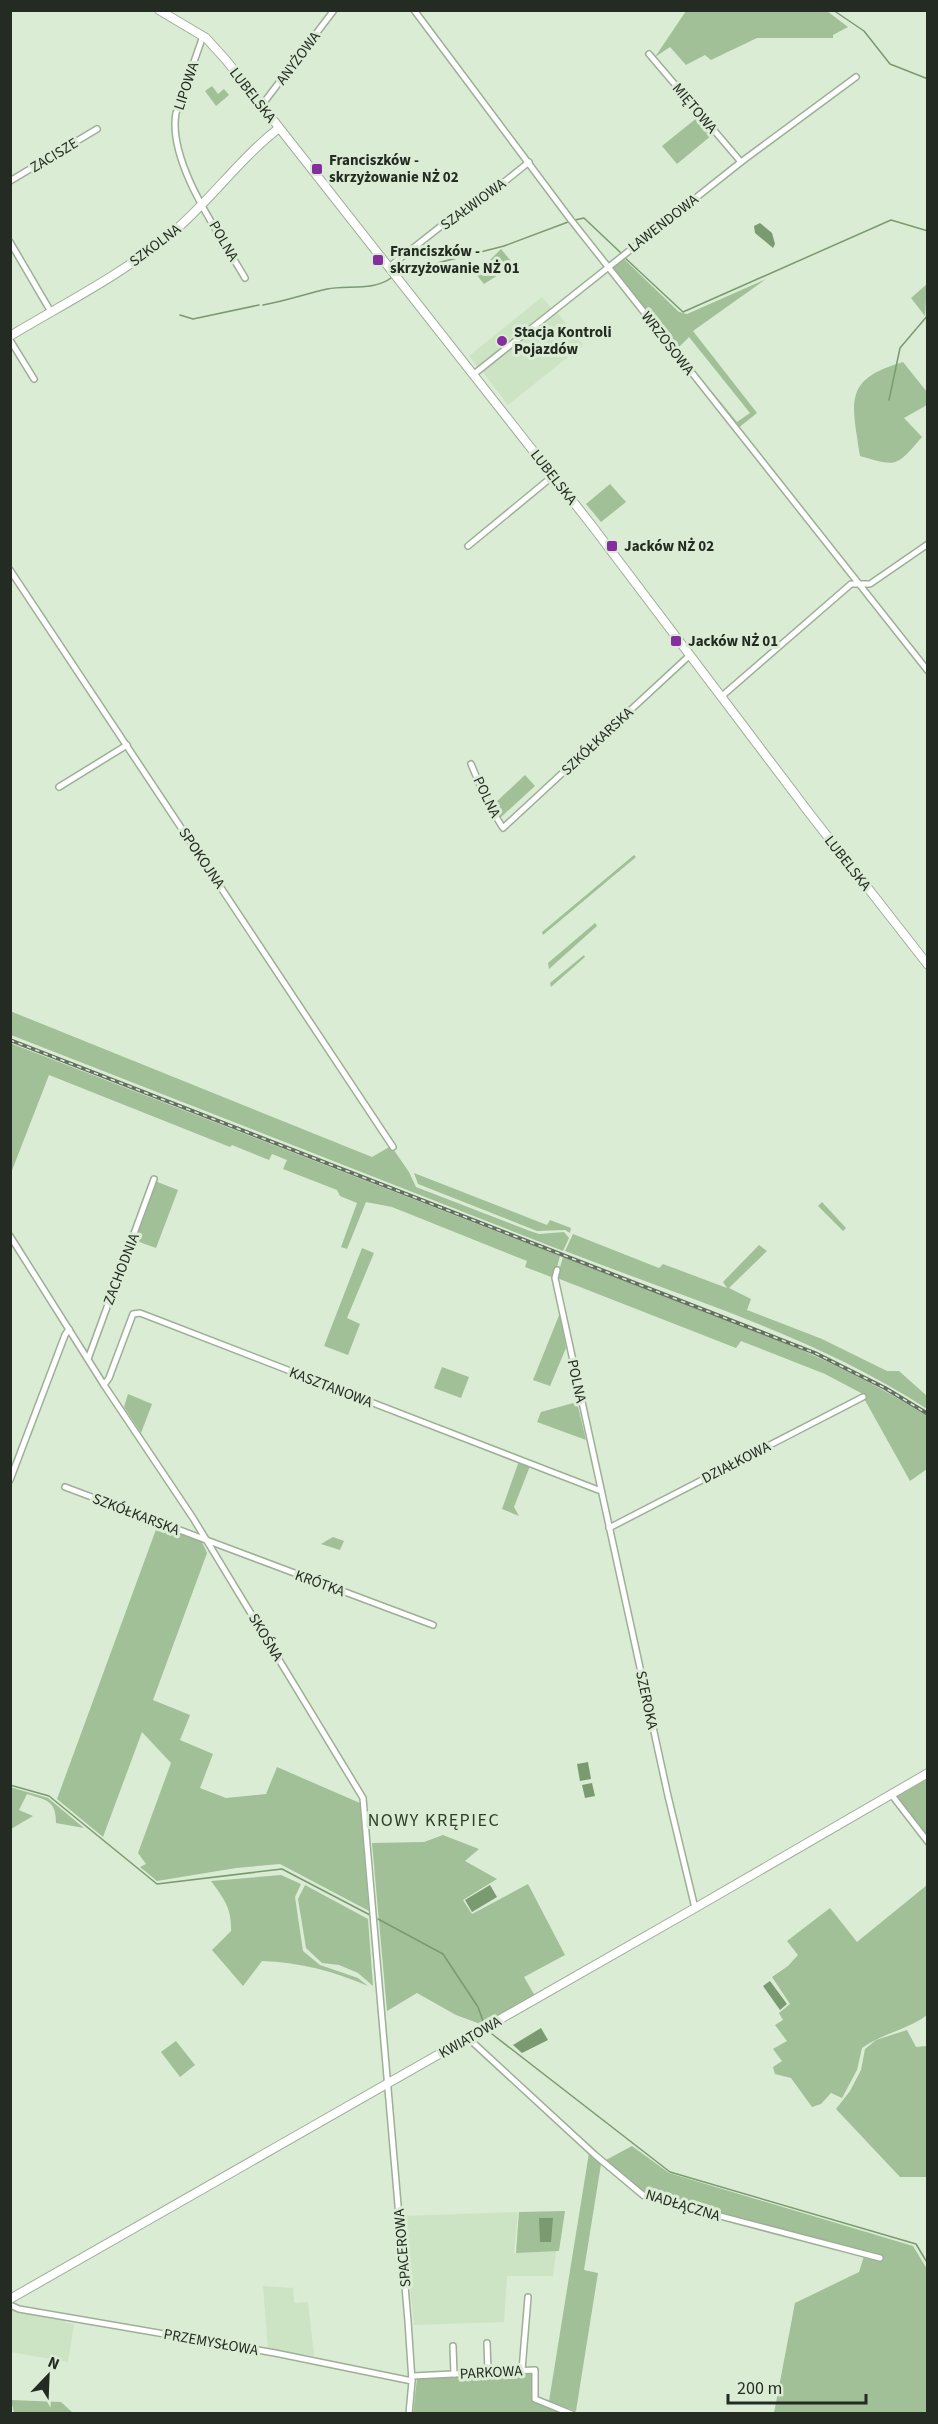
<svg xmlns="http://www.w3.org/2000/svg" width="938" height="2424" viewBox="0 0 938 2424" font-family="'Source Sans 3',sans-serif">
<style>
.built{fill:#cce3c4}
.green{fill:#a1c097;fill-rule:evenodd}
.water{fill:#7a9a6f}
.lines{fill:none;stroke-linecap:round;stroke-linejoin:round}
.stream{stroke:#7a9a6f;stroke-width:1.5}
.street-casing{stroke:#9eaf98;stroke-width:8}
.secondary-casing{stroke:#9eaf98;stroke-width:10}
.street{stroke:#fff;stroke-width:5}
.secondary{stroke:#fff;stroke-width:8}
.rail-casing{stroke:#656f61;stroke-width:4}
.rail{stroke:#daecd4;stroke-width:1.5;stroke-dasharray:4.5;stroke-linecap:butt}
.poi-dot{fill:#842f9d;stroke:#daecd4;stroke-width:2}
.labels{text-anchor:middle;stroke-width:6;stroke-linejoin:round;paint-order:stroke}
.street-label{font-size:15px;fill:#242b22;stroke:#daecd4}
.poi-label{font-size:15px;font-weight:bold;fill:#242b22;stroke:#daecd4;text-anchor:start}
.quarter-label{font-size:18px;letter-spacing:1.5px;fill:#2f3d2a;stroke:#daecd4}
</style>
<rect width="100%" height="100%" fill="#daecd4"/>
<g class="built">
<polygon points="542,297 553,310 478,368 469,356"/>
<polygon points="556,311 583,345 508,405 482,371"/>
<polygon points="518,2212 514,2253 556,2251 553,2276 507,2276 504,2322 414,2325 402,2216"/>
<polygon points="263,2286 293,2288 294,2303 308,2302 314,2356 268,2349"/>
<polygon points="10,2309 64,2319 66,2323 74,2324 68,2362 11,2352"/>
</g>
<g class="green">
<polygon points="686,11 827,11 848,27 833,35 833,38 757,38 711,60 705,55 686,65 670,47 655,57"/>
<polygon points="212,86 218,94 224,89 229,95 216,106 205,91"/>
<polygon points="698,117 712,135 677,164 662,146"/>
<polygon points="501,249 514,265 484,284 476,274"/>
<path d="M623,258L679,312L687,314L766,279L693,331L757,413L737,429L609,268ZM689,337L750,413L737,422L677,349Z"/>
<polygon points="927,284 925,316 911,298"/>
<path d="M903,362L927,392V405L904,418L922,437C896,467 898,467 860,456C853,403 841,380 903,362Z"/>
<polygon points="610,484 626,502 601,522 586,504"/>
<polygon points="525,775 535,786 500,818 493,805"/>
<polygon points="634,855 636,857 543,935 542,932"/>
<polygon points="595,923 597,926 549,969 548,963"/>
<polygon points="584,955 585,957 551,987 550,983"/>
<polygon points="10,1011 372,1157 391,1146 409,1172 416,1187 530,1231 539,1234 564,1232 569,1238 563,1251 11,1035"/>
<polygon points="10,1043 560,1256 554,1278 525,1267 527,1261 392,1207 366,1202 347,1249 341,1247 357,1203 340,1196 337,1190 283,1169 287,1160 272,1154 269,1160 232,1145 230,1147 49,1075 11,1173"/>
<polygon points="414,1173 547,1225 550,1220 571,1228 570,1233 565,1230 537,1231 418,1184"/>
<polygon points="155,1181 178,1190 156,1248 134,1240"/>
<polygon points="822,1202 846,1228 843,1231 818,1206"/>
<path d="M573,1234L659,1268L663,1264L727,1288L723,1282L759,1245L767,1251L729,1288L751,1299L747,1310L822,1339L887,1371H899L927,1396V1409C819,1338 686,1298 565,1251Z"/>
<polygon points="362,1248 374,1253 347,1318 360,1324 348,1355 324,1346"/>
<path d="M563,1257C686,1305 816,1345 927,1416V1469L910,1481L861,1393L825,1374L741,1341L736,1348L557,1278Z"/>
<polygon points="560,1313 566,1348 550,1386 533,1380"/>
<polygon points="442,1367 469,1377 461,1398 434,1388"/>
<polygon points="128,1394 152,1404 141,1433 124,1407"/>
<polygon points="577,1402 586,1440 537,1422 541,1412"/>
<polygon points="519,1461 530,1466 514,1507 519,1516 502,1509"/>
<polygon points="158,1524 201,1540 207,1553 153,1700 190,1715 180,1740 213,1754 200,1788 226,1798 266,1794 277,1767 360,1803 369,1911 280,1864 236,1868 157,1881 140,1867 146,1864 138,1853 171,1763 142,1732 103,1837 57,1799"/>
<polygon points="333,1537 344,1541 340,1550 321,1544"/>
<polygon points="927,1779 927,1837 895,1797"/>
<path d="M10,1787L48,1798L84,1828L56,1823C56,1800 46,1800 27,1794L19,1810L33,1816L11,1829Z"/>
<polygon points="443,1835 479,1849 465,1861 497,1879 463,1900 472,1914 528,1884 565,1955 524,1977 535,1996 483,2025 456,2015 417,1993 387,2011 372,1843 424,1842"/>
<path d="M281,1875L301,1884L295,1897L303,1951L320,1965L358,1978L368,1986C334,1971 298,1962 262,1961L243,1986L212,1950L231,1931C232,1908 224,1899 211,1881Z"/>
<polygon points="305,1885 368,1919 373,1986 358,1973 339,1965 322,1963 306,1948 298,1899"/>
<path d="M927,1885V2015C907,2030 883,2033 862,2048L857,2070L842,2098L831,2093L821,2104L812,2107L791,2078L775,2074L773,2067L782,2061L773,2049L787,2041L775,2025L783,2020L779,2013L790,2004L772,1977L788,1966L798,1955L787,1941L830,1908L857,1942Z"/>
<polygon points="907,2030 916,2047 927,2046 927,2177 900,2177 836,2109 850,2091 861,2070 865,2049 876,2040"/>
<polygon points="176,2041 195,2065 180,2077 161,2052"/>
<polygon points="632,2146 669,2173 913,2246 927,2269 927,2413 774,2413 795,2303 859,2272 865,2253 639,2190 604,2161"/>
<polygon points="589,2153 601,2164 584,2270 598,2273 576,2411 549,2401"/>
<polygon points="565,2211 559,2251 516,2253 519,2212"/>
<polygon points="534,2373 532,2401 565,2413 413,2414 417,2378"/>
<polygon points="11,2400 61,2402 73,2413 14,2413"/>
</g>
<g class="water">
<polygon points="760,223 772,233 775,244 773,248 755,233 754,226"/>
<polygon points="588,1762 591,1779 580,1781 577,1764"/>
<polygon points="592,1783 595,1796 585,1798 582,1785"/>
<polygon points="490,1885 497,1897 472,1912 465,1900"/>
<polygon points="770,1981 787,2004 780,2010 763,1986"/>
<polygon points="541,2028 548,2040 522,2053 513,2045"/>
<polygon points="539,2218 553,2218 551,2242 540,2242"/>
</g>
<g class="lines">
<g class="stream">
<polyline points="833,10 864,31 890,64 928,79"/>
<polyline points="575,220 584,218 621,253"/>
<polyline points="624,257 683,312 891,220 928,231"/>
<polyline points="398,273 504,246 568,222"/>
<path d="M263,305C285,301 305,294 327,289C347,285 374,291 391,278"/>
<polyline points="180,315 193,319 259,305"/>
<polyline points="889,400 900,348 928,315"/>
<polyline points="10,1785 49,1796 157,1884 282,1869 370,1915"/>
<polyline points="378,1919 443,1954 478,2007 483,2021"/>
<polyline points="492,2034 670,2172 916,2244 928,2264"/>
</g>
<defs>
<g id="street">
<polyline points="414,10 571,220 928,671"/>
<path d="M203,36L176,113C167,163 221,236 245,278"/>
<polyline points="649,54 741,162"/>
<polyline points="262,105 334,10"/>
<polyline points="10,181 97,129"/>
<polyline points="10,242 51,312"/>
<polyline points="389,267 459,212 472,208 529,162"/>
<polyline points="10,340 34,379"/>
<polyline points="474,374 741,162 856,77"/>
<polyline points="468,546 553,476"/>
<polyline points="10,570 393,1147"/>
<polyline points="722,696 851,584 870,584 928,544"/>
<polyline points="471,764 488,804 503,828 690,655"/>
<polyline points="59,787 127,745"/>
<polyline points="10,1236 104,1385 193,1518 363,1798 408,2321 412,2381 409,2414"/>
<polyline points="557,1270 555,1278 668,1796 695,1908"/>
<polyline points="88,1359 154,1179"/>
<polyline points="104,1385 109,1378 133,1314 140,1313 601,1491"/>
<polyline points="10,1480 65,1335 69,1329"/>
<polyline points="65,1487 433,1625"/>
<polyline points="609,1528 863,1397"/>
<polyline points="891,1794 928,1842"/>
<polyline points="468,2038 595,2155 644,2196 880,2258"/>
<polyline points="10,2305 19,2309 275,2353 412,2381"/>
<polyline points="487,2343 488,2372"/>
<polyline points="453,2346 454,2374"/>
<polyline points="522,2370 528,2297"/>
<polyline points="412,2376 535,2370 535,2399 572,2414"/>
</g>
<g id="secondary">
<polyline points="159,10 206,38 226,60 593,527 810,814 928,965"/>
<path d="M10,336C65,303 123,274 172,233C210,201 240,158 279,128"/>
<polyline points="10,2299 695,1908 928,1773"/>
</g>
</defs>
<use href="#street" class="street-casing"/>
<use href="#secondary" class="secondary-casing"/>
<use href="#street" class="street"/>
<use href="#secondary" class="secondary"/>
<defs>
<polyline id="rail" points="10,1040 815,1353 885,1388 928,1414"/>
</defs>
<use href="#rail" class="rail-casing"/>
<use href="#rail" class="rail"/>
</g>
<g class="poi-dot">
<rect x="311" y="163" width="12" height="12" rx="3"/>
<rect x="372" y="254" width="12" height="12" rx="3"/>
<circle cx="502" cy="341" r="6"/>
<rect x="606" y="540" width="12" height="12" rx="3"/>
<rect x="670" y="635" width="12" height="12" rx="3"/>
</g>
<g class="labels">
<g class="street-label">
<text transform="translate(298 58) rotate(-53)" y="5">ANYŻOWA</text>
<text transform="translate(186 86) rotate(-72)" y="5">LIPOWA</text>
<text transform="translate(253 95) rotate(52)" y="5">LUBELSKA</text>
<text transform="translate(695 108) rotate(50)" y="5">MIĘTOWA</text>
<text transform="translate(54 155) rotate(-31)" y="5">ZACISZE</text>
<text transform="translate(473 204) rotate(-36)" y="5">SZAŁWIOWA</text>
<text transform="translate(663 223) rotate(-38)" y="5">LAWENDOWA</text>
<text transform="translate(224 241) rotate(60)" y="5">POLNA</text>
<text transform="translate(155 245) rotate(-37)" y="5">SZKOLNA</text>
<text transform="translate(668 343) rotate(52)" y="5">WRZOSOWA</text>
<text transform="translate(554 477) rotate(52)" y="5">LUBELSKA</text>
<text transform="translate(597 741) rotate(-43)" y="5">SZKÓŁKARSKA</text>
<text transform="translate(487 797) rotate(64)" y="5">POLNA</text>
<text transform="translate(202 858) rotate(56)" y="5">SPOKOJNA</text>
<text transform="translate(848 863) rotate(52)" y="5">LUBELSKA</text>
<text transform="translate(121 1269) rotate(-69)" y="5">ZACHODNIA</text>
<text transform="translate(577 1381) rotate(78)" y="5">POLNA</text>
<text transform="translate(331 1387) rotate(21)" y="5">KASZTANOWA</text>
<text transform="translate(736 1462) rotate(-27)" y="5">DZIAŁKOWA</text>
<text transform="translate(136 1514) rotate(21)" y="5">SZKÓŁKARSKA</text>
<text transform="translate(320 1583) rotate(20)" y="5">KRÓTKA</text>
<text transform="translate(266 1637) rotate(59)" y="5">SKOŚNA</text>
<text transform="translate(647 1700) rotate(78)" y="5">SZEROKA</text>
<text transform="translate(470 2037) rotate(-30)" y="5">KWIATOWA</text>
<text transform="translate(683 2205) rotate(17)" y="5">NADŁĄCZNA</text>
<text transform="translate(402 2248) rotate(-95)" y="5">SPACEROWA</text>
<text transform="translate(211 2342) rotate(10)" y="5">PRZEMYSŁOWA</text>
<text transform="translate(491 2372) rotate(-3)" y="5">PARKOWA</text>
</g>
<g class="poi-label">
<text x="329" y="165">Franciszków -<tspan x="329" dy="17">skrzyżowanie NŻ 02</tspan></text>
<text x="390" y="256">Franciszków -<tspan x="390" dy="17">skrzyżowanie NŻ 01</tspan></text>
<text x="514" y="337">Stacja Kontroli<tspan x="514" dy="17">Pojazdów</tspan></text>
<text x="624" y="551">Jacków NŻ 02</text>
<text x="688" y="646">Jacków NŻ 01</text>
</g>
<g class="quarter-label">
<text x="434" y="1826">NOWY KRĘPIEC</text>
</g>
</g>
<rect width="938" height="2424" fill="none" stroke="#242b22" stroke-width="24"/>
<g transform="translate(48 2376) rotate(23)" stroke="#daecd4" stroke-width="4.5" paint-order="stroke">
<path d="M0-4.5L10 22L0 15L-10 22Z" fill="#242b22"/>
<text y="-9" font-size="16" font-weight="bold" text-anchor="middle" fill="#242b22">N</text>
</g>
<path d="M728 2394v9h138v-9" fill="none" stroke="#242b22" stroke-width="3"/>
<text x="737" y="2394" font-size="18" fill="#242b22" stroke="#daecd4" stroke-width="4.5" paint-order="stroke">200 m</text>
</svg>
